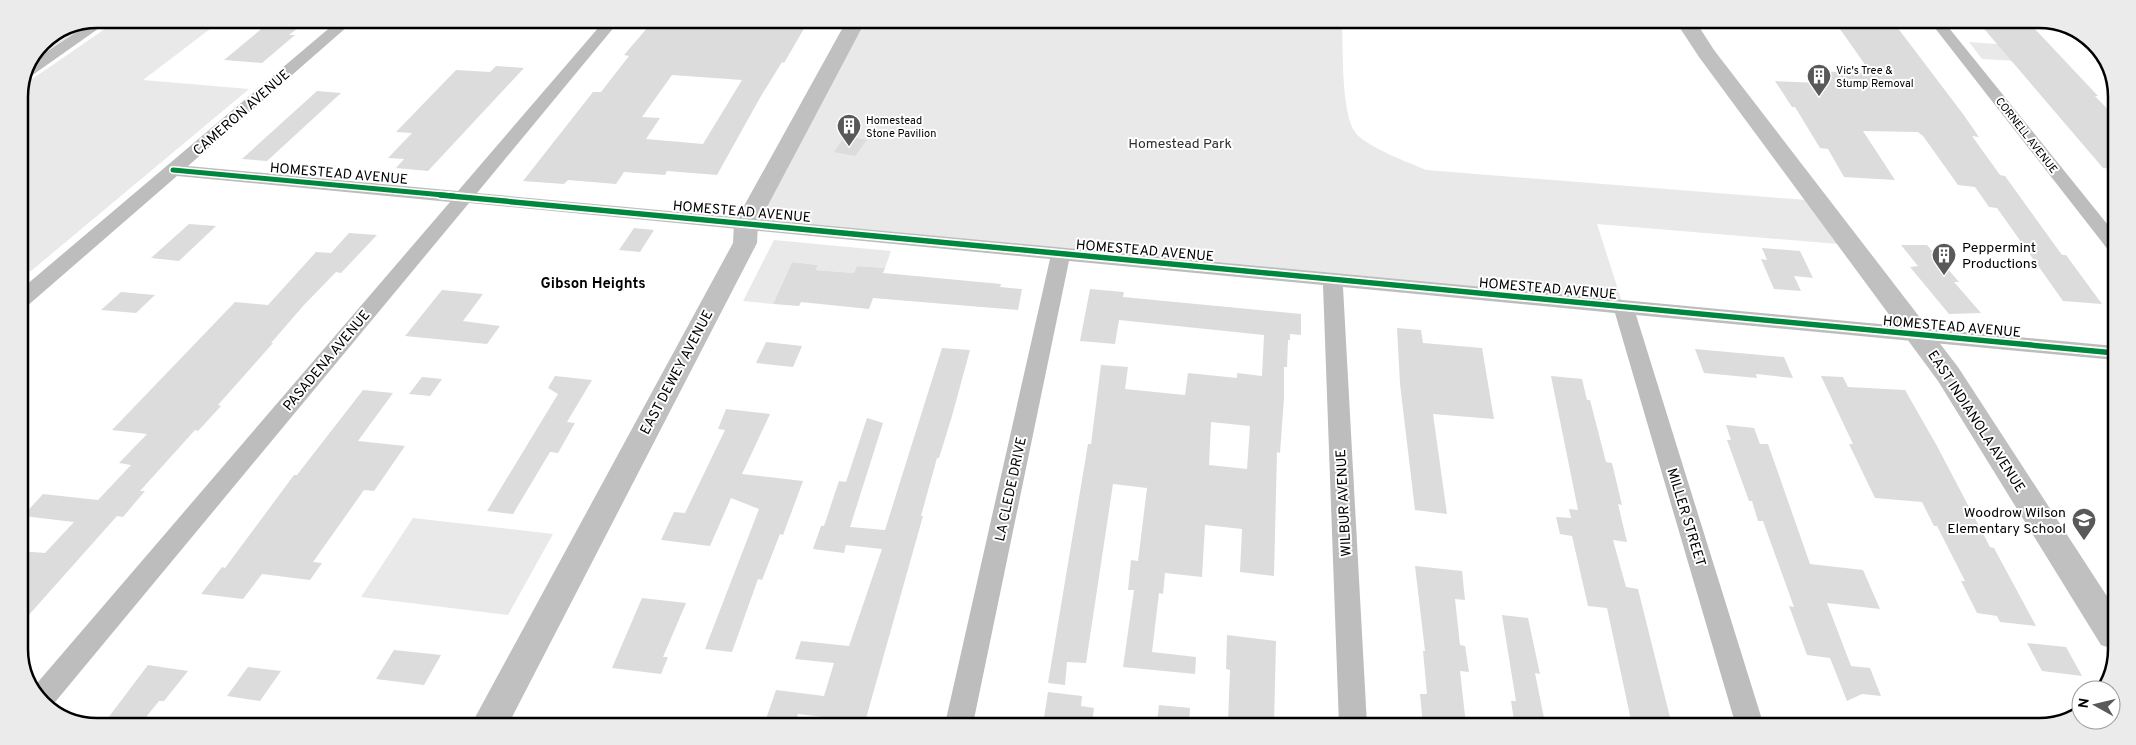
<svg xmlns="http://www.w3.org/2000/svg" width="2136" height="745" viewBox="0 0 2136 745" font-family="Overpass,sans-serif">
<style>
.green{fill:#e9e9e9}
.building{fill:#dcdcdc;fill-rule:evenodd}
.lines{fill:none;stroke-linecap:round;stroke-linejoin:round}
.street{fill:#bdbdbd;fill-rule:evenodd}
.secondary{fill:#c0c0c0;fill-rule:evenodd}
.cycleway-far1-casing{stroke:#fff;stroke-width:8}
.cycleway-casing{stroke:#fff;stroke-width:9}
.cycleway-far1{stroke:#00873e;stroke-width:5}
.cycleway{stroke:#00873e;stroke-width:5.5}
.labels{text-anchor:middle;stroke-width:4;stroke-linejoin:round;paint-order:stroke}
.far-poi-label{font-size:11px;fill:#000;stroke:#fff;text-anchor:start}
.far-street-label{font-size:11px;fill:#000;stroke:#fff}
.street-label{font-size:14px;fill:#000;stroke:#fff}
.park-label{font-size:14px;fill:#2e2e2e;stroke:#fff}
.poi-label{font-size:14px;fill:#000;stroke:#fff;text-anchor:start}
.neighbourhood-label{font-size:15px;font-weight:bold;fill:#000;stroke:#fff}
.rim{fill:none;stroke:#000;stroke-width:2.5}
</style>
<rect width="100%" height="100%" fill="#fff"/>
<g class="green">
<polygon points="97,19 105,19 28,71 42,41"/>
<path d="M930,20L1342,21C1343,47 1341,113 1355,132C1364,146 1410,163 1426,170L1819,201L1851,245L1597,224L1624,308L746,224L857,30Z"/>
<polygon points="115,22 210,29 143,80 249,89 31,271 19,270 19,92 22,86"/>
<polygon points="1969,42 2036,47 2051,63 1982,59"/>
<polygon points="774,240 891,251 885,268 857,266 854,273 816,270 818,265 792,262 773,304 743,301"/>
<polygon points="413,518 553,534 508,615 361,597"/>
</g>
<g class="building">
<path d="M654,20H684L681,24L744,29L750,20H809L784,63L782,62L761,96L717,175L667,171L665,175L624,172L616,184L568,180L564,184L523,181L593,92H601L629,56L624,55ZM672,75L742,80L703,144L646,139L660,118L642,117Z"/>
<polygon points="271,21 304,23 289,35 295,35 262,63 224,60"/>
<polygon points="1835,22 1894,23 1963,114 1979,137 1972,136 2000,175 2005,176 2062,255 2066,255 2102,304 2063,301 1997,208 1989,207 1975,187 1958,185 1923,136 1918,132 1863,131 1895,180 1844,177 1828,149 1820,148 1795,107 1792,107 1775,81 1819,83 1810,71 1871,73"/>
<polygon points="1979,23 2002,23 2005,26 2034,28 2098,96 2095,96 2117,119 2117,169 2103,168"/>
<polygon points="496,66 524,68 428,171 396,168 404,159 388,158 412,133 396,132 456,70 490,72"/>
<polygon points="317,91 341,93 267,161 242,159"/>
<polygon points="845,136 867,140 855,156 834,152"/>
<polygon points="189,224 216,226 179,261 151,258"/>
<polygon points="634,228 654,230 640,252 619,250"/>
<polygon points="349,233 377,235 341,273 336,272 304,305 271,343 273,343 218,405 221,406 198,431 195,430 140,491 145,491 123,517 117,516 19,626 19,551 45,553 74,522 23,516 43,494 98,500 131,465 119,463 147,434 112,430 235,302 268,305 316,252 331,253"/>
<polygon points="1901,245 1927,245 1959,282 1954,282 1981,313 1949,314 1910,267 1918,266"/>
<polygon points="1762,248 1800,251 1813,278 1794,276 1801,291 1774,289 1761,259 1767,260"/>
<polygon points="792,262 818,265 816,270 854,273 857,266 885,268 883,273 1001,284 1000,287 1022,289 1018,310 873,298 869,309 801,302 799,306 773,304"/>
<path d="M1090,289L1124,292L1123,297L1301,314V335L1290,334V340H1288L1287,367H1284V398L1280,453L1277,452L1274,576L1240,572L1242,529L1205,525L1202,577L1165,573L1163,594L1159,593L1152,652L1196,657L1195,674L1123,667L1134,590H1128L1131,560L1138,561L1147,488L1113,484L1086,663L1067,662L1065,685L1048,683L1088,444H1091L1101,365L1128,367L1125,389L1185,395L1188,373L1237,378V373L1262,376L1264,335L1119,320L1115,344L1080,341ZM1211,422L1250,426L1247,469L1209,465Z"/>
<polygon points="442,290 483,294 463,321 500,326 487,344 405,336"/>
<polygon points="121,292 155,295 136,313 101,310"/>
<polygon points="1397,328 1421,330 1423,343 1482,348 1494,419 1433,414 1447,514 1415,510 1400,384"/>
<polygon points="766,342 802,346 793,367 756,363"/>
<polygon points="942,348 970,350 952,416 939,458 937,458 921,516 923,516 865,722 798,714 795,723 766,719 776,690 824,696 834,663 795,659 801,641 849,646 882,549 846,545 844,553 813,549 821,526 824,526 839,481 846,482 867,418 883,423 850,527 885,530"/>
<polygon points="1695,349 1784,357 1793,378 1756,374 1757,378 1704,373"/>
<polygon points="555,376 592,380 567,422 575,423 558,453 550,452 513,514 487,511 558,394 548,388"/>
<polygon points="1551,376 1582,379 1587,400 1590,400 1606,462 1612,463 1622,505 1618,504 1627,542 1613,540 1626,587 1638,589 1672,725 1632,725 1607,608 1588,606 1572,536 1560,534 1556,517 1571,518 1569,509 1578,510"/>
<polygon points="1821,376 1843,377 1848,387 1905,390 1937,446 1990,547 1994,548 2036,626 2000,622 1997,616 1977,613 1961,581 1965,581 1937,526 1934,526 1922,502 1875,498 1849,444 1853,444"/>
<polygon points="422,377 442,379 430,396 409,394"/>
<polygon points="363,390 393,393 358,441 405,446 374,491 364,490 313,562 322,563 310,580 262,574 243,599 201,594 222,567 225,568 294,475 297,475"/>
<polygon points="726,409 770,414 742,474 803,481 783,535 780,534 762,580 758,579 732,652 705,649 759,509 731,498 710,546 661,540 674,512 685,513 725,430 718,429"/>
<polygon points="1726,425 1754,428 1760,444 1768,444 1810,564 1863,570 1880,609 1827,603 1851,666 1870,668 1881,696 1862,694 1847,701 1830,658 1807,655 1789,606 1794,607 1763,521 1758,521 1752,501 1749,501 1727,440 1731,440"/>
<polygon points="1415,566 1462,571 1465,600 1455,599 1460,645 1465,646 1469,672 1460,671 1466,725 1423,725 1420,694 1427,694 1423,651 1425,651"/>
<polygon points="642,598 686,603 663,657 668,657 661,674 612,668"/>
<polygon points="1502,615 1528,618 1540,674 1535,673 1545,723 1514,720 1511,701 1516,701"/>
<polygon points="1227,635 1276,641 1274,725 1228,721 1230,670 1226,669"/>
<polygon points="2027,643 2066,647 2082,676 2042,671"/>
<polygon points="394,650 441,655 424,685 376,679"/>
<polygon points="148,665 188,671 164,701 159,701 142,722 105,722"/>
<polygon points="248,667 281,671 260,701 227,696"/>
<polygon points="1048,692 1082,696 1081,706 1094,708 1092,724 1043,724"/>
<polygon points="1159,705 1190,708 1189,724 1157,724"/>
</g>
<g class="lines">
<g class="street">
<polygon points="96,19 112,19 34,74 26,75 33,61"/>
<polygon points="340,19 356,19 188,166 458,191 605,20 620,20 477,193 2115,346 2115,360 1636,315 1764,726 1736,726 1615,313 1343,287 1367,725 1339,725 1323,285 1069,261 973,724 945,724 1050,259 469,203 51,707 35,696 32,689 450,202 177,176 26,307 19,309 19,291"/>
<polygon points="1931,23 1945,23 2116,235 2116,253 2109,251"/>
</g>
<g class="secondary">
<polygon points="847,20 866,20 758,224 757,243 509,723 472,723 733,243 734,224"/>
<polygon points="1676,22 1696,22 1714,50 1958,367 2114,607 2113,649 2101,645 1938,381 1699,57"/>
</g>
<defs>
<polyline id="cycleway-far1" points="173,170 454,196"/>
<polyline id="cycleway" points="440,195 2115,353"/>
</defs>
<use href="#cycleway-far1" class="cycleway-far1-casing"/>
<use href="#cycleway" class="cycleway-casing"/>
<use href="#cycleway-far1" class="cycleway-far1"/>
<use href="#cycleway" class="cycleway"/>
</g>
<defs>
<symbol id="building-pin" viewBox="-11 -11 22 30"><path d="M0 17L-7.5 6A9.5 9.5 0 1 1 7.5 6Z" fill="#595959" stroke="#fff"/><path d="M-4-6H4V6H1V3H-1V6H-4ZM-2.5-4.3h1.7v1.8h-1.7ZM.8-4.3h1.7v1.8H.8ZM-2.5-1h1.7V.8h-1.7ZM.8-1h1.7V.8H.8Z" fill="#fff"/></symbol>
<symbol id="school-pin" viewBox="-11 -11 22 30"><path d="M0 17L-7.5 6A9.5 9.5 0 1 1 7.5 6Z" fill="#595959" stroke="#fff"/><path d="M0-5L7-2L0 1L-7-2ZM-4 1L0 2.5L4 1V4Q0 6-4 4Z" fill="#fff"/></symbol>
</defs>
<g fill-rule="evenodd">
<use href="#building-pin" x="1805" y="62" width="28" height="38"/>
<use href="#building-pin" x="835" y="112" width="28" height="38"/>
<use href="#building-pin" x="1930" y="241" width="28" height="38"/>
<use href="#school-pin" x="2070" y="506" width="28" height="38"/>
</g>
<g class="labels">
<g class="far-poi-label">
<text x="1836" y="74">Vic's Tree &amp;<tspan x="1836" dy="13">Stump Removal</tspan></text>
<text x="866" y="124">Homestead<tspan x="866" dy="13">Stone Pavilion</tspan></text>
</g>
<g class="far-street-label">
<text transform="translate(2027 135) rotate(52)" y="4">CORNELL AVENUE</text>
</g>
<g class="street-label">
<text transform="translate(241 112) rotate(-41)" y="5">CAMERON AVENUE</text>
<text transform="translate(339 173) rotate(5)" y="5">HOMESTEAD AVENUE</text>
<text transform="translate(742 211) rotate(5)" y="5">HOMESTEAD AVENUE</text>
<text transform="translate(1145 250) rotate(5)" y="5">HOMESTEAD AVENUE</text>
<text transform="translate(1548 288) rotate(5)" y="5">HOMESTEAD AVENUE</text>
<text transform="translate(1952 326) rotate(5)" y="5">HOMESTEAD AVENUE</text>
<text transform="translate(326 360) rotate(-50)" y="5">PASADENA AVENUE</text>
<text transform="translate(676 372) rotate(-62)" y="5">EAST DEWEY AVENUE</text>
<text transform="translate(1977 421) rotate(57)" y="5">EAST INDIANOLA AVENUE</text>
<text transform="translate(1010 489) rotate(-78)" y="5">LA CLEDE DRIVE</text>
<text transform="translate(1343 503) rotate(-93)" y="5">WILBUR AVENUE</text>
<text transform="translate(1687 517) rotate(73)" y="5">MILLER STREET</text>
</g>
<g class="park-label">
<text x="1180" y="148">Homestead Park</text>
</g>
<g class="poi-label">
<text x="1962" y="252">Peppermint<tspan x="1962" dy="16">Productions</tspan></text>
<text x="2066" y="517" text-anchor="end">Woodrow Wilson<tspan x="2066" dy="16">Elementary School</tspan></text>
</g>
<g class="neighbourhood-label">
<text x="593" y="288">Gibson Heights</text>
</g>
</g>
<path d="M0 0H2136V745H0ZM97 28H2039A69 69 0 0 1 2108 97V649A69 69 0 0 1 2039 718H97A69 69 0 0 1 28 649V97A69 69 0 0 1 97 28Z" fill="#ebebeb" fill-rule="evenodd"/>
<path class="rim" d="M97 28H2039A69 69 0 0 1 2108 97V649A69 69 0 0 1 2039 718H97A69 69 0 0 1 28 649V97A69 69 0 0 1 97 28Z"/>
<g transform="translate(2096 705) rotate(278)"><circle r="24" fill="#ffffff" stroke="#999999"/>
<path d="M0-4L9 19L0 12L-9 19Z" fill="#595959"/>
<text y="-8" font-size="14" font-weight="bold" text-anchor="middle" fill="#000000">N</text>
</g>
</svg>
